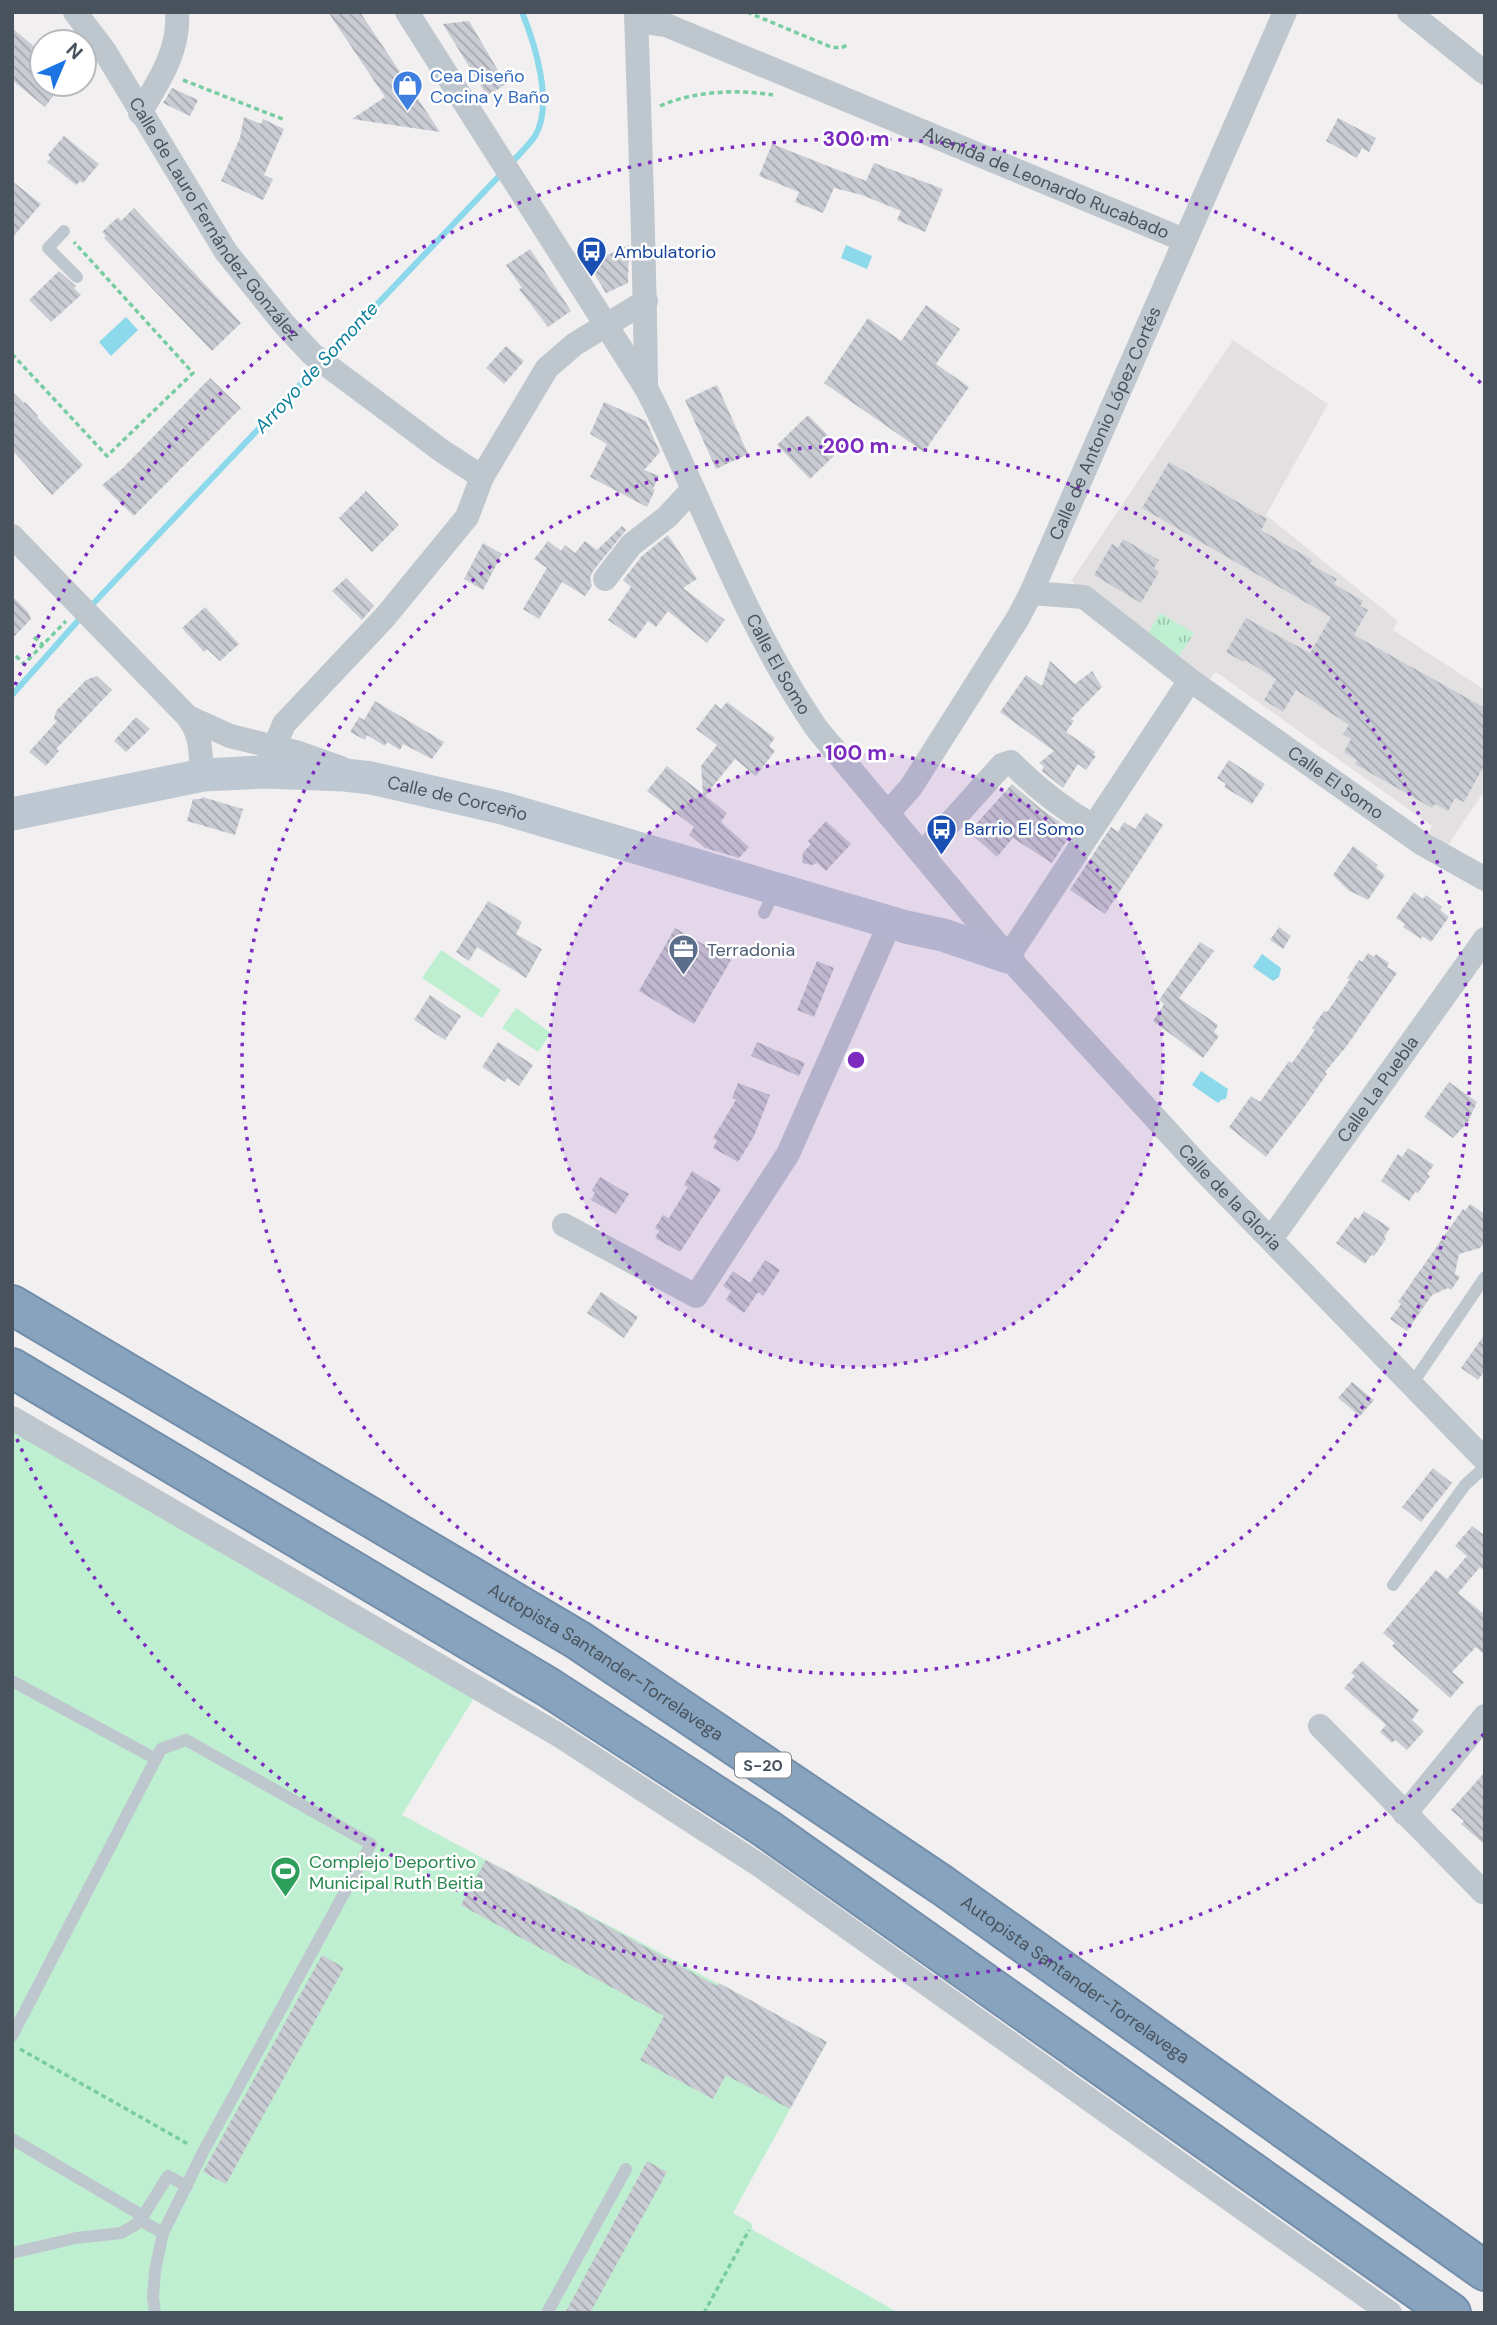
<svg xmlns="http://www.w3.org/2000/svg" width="1497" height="2325" viewBox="0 0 1497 2325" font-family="'DM Sans',sans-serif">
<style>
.education{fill:#e3e0e2}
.park{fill:url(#park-tufts)}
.pitch{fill:#bfefd1}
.water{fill:#8cd9eb}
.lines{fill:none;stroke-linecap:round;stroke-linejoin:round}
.stream{stroke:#8cd9eb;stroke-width:6}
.building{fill:url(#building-back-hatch)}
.motorway-casing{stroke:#738eaa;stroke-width:42}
.path{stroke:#77cda1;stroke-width:3.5;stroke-dasharray:5 3.5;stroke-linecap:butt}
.service{stroke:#bec7ce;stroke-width:12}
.minor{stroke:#bec7ce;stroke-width:24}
.secondary{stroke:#bdc8d3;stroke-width:33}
.motorway{stroke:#88a3be;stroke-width:38}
.ring{fill:none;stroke:#7b2cbf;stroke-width:3.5;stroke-dasharray:3.5 7}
.labels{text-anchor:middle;stroke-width:5;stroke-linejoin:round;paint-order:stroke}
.shield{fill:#fff;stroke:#7f878e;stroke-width:2}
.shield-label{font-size:16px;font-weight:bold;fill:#48535d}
.shop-label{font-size:18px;fill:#366cbe;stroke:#fff;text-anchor:start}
.street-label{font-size:18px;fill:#48535d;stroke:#fff}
.transit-label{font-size:18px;fill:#164399;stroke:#fff;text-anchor:start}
.service-label{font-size:18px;fill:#4e5e75;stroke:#fff;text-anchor:start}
.leisure-label{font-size:18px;fill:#27864d;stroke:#fff;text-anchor:start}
.water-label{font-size:19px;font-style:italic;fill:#0d7f9b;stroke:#fff}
.centre{fill:#7b2cbf;stroke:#fff;stroke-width:3.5}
.ring-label{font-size:21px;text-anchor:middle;font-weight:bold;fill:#7b2cbf;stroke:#fff;stroke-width:5;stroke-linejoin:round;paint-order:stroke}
</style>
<defs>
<pattern id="park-tufts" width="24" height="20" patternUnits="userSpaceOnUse" patternTransform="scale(1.75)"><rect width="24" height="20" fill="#bfefd1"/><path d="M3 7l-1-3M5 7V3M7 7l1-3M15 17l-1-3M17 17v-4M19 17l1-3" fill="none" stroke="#9dc4ad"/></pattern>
<pattern id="building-back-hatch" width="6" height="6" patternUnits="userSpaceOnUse" patternTransform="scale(1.75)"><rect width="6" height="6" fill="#c9ccd2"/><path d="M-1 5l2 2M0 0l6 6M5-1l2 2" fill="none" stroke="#a5a8ae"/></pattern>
</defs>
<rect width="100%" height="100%" fill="#f2eff0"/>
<polygon class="education" points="1233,340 1328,404 1266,515 1398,621 1393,630 1485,690 1485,790 1448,845 1429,833 1432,826 1216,672 1209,680 1071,581"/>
<polygon class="park" points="1160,613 1194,633 1178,658 1147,635"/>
<g class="pitch">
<polygon points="441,950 501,990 482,1018 422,978"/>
<polygon points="516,1008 551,1033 538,1052 502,1028"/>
<polygon points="12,1431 475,1696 402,1815 827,2042 733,2213 751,2223 753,2230 899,2313 12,2313"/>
</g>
<g class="water">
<polygon points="846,245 872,256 867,269 841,258"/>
<polygon points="126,317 138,330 111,356 99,342"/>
<polygon points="1262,954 1281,968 1279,977 1273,981 1253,967"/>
<polygon points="1201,1071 1228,1089 1226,1099 1221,1100 1218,1103 1192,1085"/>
</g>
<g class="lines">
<g class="stream">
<path d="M509,165C518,156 528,146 535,136C554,105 535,44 522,12"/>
<polyline points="326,358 502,173"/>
<polyline points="90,607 318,366"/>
<polyline points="12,695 83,615"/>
</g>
</g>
<g class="building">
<polygon points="328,12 360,12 440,132 352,119 385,97"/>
<polygon points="469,21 506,84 487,96 443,24"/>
<polygon points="12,28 42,53 42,84 62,84 45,107 12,80"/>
<polygon points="172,88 198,100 190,116 163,103"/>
<polygon points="244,117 261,124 263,119 284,129 264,175 273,179 263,200 221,181 240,138"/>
<polygon points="1338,118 1376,138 1369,152 1362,148 1357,158 1326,141"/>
<polygon points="64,136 99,164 83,183 80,181 76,185 47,162 51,158 48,155"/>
<polygon points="772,144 866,181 874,163 943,189 925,232 897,220 901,211 862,195 834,188 823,213 795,202 799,192 759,176"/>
<polygon points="12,181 41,204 12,238"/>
<polygon points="134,208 241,323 212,351 104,238 106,236 102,232 118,217 121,221"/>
<polygon points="629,245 628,283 606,293 588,264"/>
<polygon points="530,249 571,311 548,327 519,289 522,288 506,265"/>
<polygon points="59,271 76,286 74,288 81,295 51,322 29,300"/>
<polygon points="926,305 960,329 936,364 969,387 924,452 824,383 868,318 901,341"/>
<polygon points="506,346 524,361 504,384 486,368"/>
<polygon points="210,378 241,408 134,516 102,485 123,468"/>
<polygon points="717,385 748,454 716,469 685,400"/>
<polygon points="12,391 24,403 25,402 38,416 37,417 83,465 52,495 12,450"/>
<polygon points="604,402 646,421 660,452 644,470 659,476 653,489 655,490 647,507 590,477 607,444 590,434"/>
<polygon points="808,415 841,449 810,479 777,445"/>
<polygon points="1169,462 1267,519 1261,530 1312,560 1310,564 1337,579 1334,584 1363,601 1360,606 1368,610 1354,635 1485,708 1485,764 1464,802 1455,798 1448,811 1435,804 1432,808 1355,764 1357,760 1344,752 1351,739 1343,734 1349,725 1296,690 1283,712 1264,700 1276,679 1245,660 1243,662 1226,652 1246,618 1310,653 1331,617 1142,508"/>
<polygon points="366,491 399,525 372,552 339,518"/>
<polygon points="622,526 626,530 593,571 590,578 592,586 585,596 562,582 539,619 523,609 547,568 534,559 548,541 561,551 565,545 575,553 585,541 597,550"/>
<polygon points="668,535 697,579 683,588 725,620 707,643 668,611 656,627 648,621 635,639 608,620 631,587 623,580 642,556"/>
<polygon points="1123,539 1159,560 1154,568 1159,572 1141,603 1094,575 1112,544 1118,548"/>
<polygon points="483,543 502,554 483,590 464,579"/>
<polygon points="346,578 374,606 362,620 332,591"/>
<polygon points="12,596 28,612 31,619 12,639"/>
<polygon points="205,607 239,644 220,661 207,649 204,652 182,628"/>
<polygon points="1050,661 1075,684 1092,671 1102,687 1071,719 1074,721 1066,732 1095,752 1093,755 1096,756 1086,770 1078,764 1063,788 1042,771 1044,766 1039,763 1054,751 1000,712 1026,675 1042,686"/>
<polygon points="97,676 112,690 56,749 59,751 46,766 29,752 57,721 54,719 56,711 86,680"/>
<polygon points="375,701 444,742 432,759 403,744 400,750 387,742 385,746 367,735 365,740 350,732 359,717 364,720"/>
<polygon points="727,702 775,738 769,746 775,751 756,776 735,759 705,796 727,813 721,822 749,847 739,858 705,848 689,835 694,827 647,791 667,766 703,794 701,766 717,745 696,729 715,704 721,709"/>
<polygon points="136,717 150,729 126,752 114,741"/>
<polygon points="1229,760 1265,784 1252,804 1224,787 1226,784 1217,778"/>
<polygon points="1012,784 1041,809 1073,831 1052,863 1013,838 997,857 969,832"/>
<polygon points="202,797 243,809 235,835 187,821 193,799 201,799"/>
<polygon points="1146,813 1163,825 1105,914 1070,890 1111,827 1118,832 1124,822 1135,829"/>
<polygon points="826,821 851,844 826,871 817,863 812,865 802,863 803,853 811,844 808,841"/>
<polygon points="1353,846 1378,865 1376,868 1385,875 1368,900 1348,890 1333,875"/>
<polygon points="1414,892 1423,899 1426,895 1442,907 1440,910 1449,917 1431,942 1422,936 1421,939 1403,927 1405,924 1396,918"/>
<polygon points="488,901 522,922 516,934 542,949 526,978 477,947 469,961 456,952"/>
<polygon points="1279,927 1291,936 1283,949 1270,940"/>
<polygon points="675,928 731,960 694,1024 639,991"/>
<polygon points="1200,942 1214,951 1179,998 1218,1025 1214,1032 1219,1036 1203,1058 1153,1021 1164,1004 1159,1000"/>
<polygon points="1368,953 1374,957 1376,954 1389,963 1387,967 1397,973 1346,1047 1325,1072 1327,1074 1304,1107 1266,1157 1229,1127 1251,1096 1260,1102 1289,1061 1292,1063 1315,1030 1312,1028 1324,1011 1327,1012 1350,979 1347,978 1359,960 1362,962"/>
<polygon points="817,961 834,968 814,1017 797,1010"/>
<polygon points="430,995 461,1016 445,1040 414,1020"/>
<polygon points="498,1042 533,1065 519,1086 507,1078 505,1082 482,1067"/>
<polygon points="757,1042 805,1063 799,1076 751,1056"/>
<polygon points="1449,1082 1477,1102 1468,1122 1453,1138 1424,1117"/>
<polygon points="738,1083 770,1095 754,1136 738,1162 713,1148 717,1141 713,1138 736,1100 732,1098"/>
<polygon points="1408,1148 1434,1165 1427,1174 1430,1176 1418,1193 1415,1192 1409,1201 1381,1181 1398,1154 1402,1157"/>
<polygon points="692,1171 721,1189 680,1252 655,1238 659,1231 655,1228 663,1215 669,1218 688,1187 684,1185"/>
<polygon points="600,1177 629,1194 616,1214 591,1200 595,1193 592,1190"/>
<polygon points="1470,1204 1485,1214 1485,1242 1480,1248 1459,1254 1455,1274 1460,1277 1451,1290 1448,1288 1432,1295 1407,1331 1390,1319 1401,1304 1398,1302 1463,1209 1465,1211"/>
<polygon points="1364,1211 1390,1228 1384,1237 1386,1239 1374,1256 1371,1255 1365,1264 1336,1243 1355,1217 1358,1220"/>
<polygon points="765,1260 780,1270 763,1296 758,1292 744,1313 726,1300 731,1291 723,1286 733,1271 750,1283"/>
<polygon points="601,1292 638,1317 624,1338 587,1313"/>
<polygon points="1485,1334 1485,1370 1478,1380 1461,1368"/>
<polygon points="1352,1382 1374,1400 1360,1416 1338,1398"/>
<polygon points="1433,1468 1452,1483 1421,1522 1402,1507"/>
<polygon points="1472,1526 1485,1536 1485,1571 1480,1567 1458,1593 1485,1615 1485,1655 1476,1647 1452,1672 1464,1682 1450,1698 1392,1646 1395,1643 1383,1633 1436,1570 1447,1579 1467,1556 1455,1546"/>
<polygon points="1362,1661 1419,1710 1412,1720 1424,1731 1407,1750 1395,1740 1392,1743 1380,1732 1386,1725 1344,1688 1355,1676 1351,1673"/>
<polygon points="1485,1772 1485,1845 1461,1824 1464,1821 1451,1810"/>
<polygon points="486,1860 717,1986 719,1983 827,2042 790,2109 726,2075 713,2099 640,2060 664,2016 461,1905"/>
<polygon points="322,1955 344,1968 226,2184 203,2172"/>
<polygon points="647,2161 667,2172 590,2313 565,2313"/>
</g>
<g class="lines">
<defs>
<g id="motorway">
<path id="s8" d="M12,1305L578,1640L942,1885L1485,2271"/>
<polyline points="12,1368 548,1687 767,1829 1451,2313"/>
</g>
</defs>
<use href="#motorway" class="motorway-casing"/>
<g class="path">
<polyline points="747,12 831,47 841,48 847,45"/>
<polyline points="183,80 285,120"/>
<path d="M660,106C694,91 736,89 773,95"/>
<polyline points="12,354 107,456 193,373 74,242"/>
<polyline points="34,637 43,645"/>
<polyline points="16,656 24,664 66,621"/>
<polyline points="20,2049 190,2145"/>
<polyline points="704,2313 749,2230"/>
</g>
<g class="service">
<polyline points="64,231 48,248 77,277"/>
<polyline points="764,913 775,891"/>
<polyline points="1412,1384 1485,1277"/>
<polyline points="1393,1585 1465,1485 1485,1467"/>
<polyline points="12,1681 156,1759"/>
<polyline points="12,2036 161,1749 186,1740 371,1844 203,2152 163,2233 155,2271 153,2297 155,2313"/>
<polyline points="12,2139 143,2216"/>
<polyline points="140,2220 163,2233"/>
<polyline points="12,2253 76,2238 121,2233 135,2225 143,2216 168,2176 187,2186"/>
<polyline points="547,2313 626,2169"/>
</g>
<g class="minor">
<path id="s1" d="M75,12L104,50L226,252L284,324L312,354L442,451L482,477"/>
<path id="s2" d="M407,12L646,388C664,422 678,456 694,491C730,572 766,655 817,729L1008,957L1201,1168L1485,1460"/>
<path d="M636,12C640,137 645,262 646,388"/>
<polyline points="1409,12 1485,73"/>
<path id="s3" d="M637,21L666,25L1184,240"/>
<path d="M140,113C159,81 180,50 177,12"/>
<path d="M12,536L188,717C203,738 199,751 203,775"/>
<polyline points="605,579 631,545 667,517 693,489"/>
<path id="s4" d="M1031,593L1084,597L1190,680L1421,843L1485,879"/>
<polyline points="188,717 230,736 299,753 341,768"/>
<polyline points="264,772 284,724 385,617 467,517 482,477 547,368 575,344 646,301"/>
<path id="s5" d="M888,813L911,787L1018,618L1031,593L1285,12"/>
<path d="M922,854L1002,765L1011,762C1036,788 1062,808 1093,826"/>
<polyline points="1008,957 1190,680"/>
<polyline points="564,1225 696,1296 788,1154 890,923"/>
<path id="s6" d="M1271,1239L1485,939"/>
<polyline points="12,1418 557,1734 762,1867 1390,2313"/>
<polyline points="1320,1726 1483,1892"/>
<polyline points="1405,1814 1485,1716"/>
</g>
<path class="secondary" id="s7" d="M12,814L203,775L264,772L345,775L371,778L502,808L906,927L943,935L1008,957"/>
<use href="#motorway" class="motorway"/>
</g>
<circle cx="856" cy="1060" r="307" fill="#7b2cbf" fill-opacity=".12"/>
<g class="ring">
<circle cx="856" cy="1060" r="307"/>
<circle cx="856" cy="1060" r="614"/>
<path d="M1484 1734A921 921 0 0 1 15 1435M15 685A921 921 0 0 1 1484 386"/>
</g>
<defs>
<symbol id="shop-pin" viewBox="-11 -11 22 30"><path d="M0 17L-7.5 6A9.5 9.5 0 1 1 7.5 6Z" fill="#3f7fe0" stroke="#fff"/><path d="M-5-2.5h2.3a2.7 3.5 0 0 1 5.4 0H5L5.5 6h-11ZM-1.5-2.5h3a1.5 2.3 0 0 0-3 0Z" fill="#fff"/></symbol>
<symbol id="bus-pin" viewBox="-11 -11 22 30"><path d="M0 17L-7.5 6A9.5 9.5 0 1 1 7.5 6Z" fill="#1a4fb4" stroke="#fff"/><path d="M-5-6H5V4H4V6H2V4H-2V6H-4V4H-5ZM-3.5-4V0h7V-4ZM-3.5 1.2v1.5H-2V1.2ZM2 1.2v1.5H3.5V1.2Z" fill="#fff"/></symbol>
<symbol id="office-pin" viewBox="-11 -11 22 30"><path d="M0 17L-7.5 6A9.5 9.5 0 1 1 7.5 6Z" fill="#5c6f8a" stroke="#fff"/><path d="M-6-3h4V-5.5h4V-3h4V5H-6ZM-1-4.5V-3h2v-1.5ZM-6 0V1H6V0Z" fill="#fff"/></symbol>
<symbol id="stadium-pin" viewBox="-11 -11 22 30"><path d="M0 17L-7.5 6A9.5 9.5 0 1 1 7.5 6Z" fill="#2e9e5b" stroke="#fff"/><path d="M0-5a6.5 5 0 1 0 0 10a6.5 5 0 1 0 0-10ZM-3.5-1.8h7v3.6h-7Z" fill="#fff"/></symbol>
</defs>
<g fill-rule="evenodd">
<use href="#shop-pin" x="390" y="68" width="35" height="47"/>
<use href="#bus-pin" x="574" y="234" width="35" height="47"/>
<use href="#bus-pin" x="924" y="812" width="35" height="47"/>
<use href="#office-pin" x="666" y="932" width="35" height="47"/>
<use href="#stadium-pin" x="268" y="1854" width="35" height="47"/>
</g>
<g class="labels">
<rect class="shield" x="735" y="1752.5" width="56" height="25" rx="5"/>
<g class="shield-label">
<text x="763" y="1771">S-20</text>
</g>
<g class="shop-label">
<text x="430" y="82">Cea Diseño<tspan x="430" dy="21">Cocina y Baño</tspan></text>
</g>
<g class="street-label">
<text dy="6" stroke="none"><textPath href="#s3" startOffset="441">Avenida de Leonardo Rucabado</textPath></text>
<text dy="6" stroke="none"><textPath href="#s1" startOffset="250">Calle de Lauro Fernández González</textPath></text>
<text dy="6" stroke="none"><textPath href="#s5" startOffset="448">Calle de Antonio López Cortés</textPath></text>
<text dy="6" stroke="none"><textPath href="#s2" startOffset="752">Calle El Somo</textPath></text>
<text dy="6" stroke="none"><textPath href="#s4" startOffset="366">Calle El Somo</textPath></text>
<text dy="6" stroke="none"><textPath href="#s7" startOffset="452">Calle de Corceño</textPath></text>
<text dy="6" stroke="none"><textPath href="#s6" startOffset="184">Calle La Puebla</textPath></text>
<text dy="6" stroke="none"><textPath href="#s2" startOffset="1452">Calle de la Gloria</textPath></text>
<text dy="6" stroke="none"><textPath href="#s8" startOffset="693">Autopista Santander-Torrelavega</textPath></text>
<text dy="6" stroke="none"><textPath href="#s8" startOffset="1260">Autopista Santander-Torrelavega</textPath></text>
</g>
<g class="transit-label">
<text x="614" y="258">Ambulatorio</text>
<text x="964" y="835">Barrio El Somo</text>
</g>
<g class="service-label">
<text x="707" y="956">Terradonia</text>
</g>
<g class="leisure-label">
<text x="309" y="1868">Complejo Deportivo<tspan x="309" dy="21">Municipal Ruth Beitia</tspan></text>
</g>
<g class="water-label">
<text transform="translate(316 367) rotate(-47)" y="7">Arroyo de Somonte</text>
</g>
</g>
<circle cx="856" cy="1060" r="10" class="centre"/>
<g class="ring-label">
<text x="856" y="146">300 m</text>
<text x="856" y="453">200 m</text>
<text x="856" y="760">100 m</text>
</g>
<rect width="1497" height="2325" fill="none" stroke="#48535d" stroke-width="28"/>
<g transform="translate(63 63) rotate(44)"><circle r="33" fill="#ffffff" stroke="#b6babe" stroke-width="2"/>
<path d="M0-5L12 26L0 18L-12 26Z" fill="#1b74e1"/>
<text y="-10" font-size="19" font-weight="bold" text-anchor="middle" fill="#48535d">N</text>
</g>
</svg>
